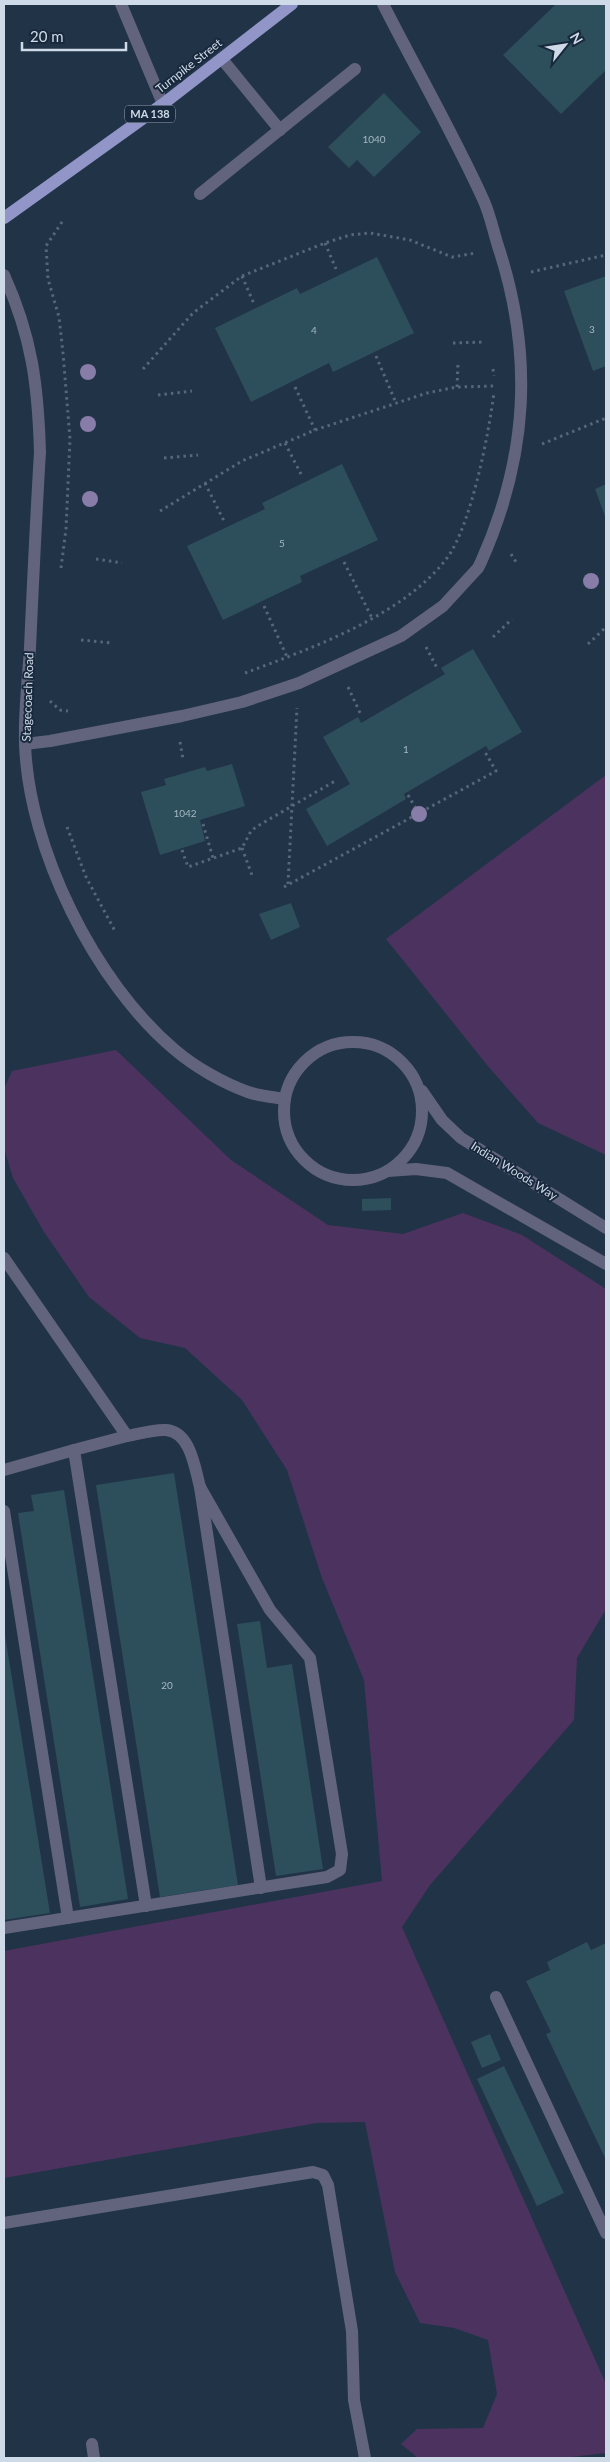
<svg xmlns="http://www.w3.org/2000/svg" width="610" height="2462" viewBox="0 0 610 2462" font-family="Lato,sans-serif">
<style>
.green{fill:#4c335f}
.building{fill:#2d4e5b}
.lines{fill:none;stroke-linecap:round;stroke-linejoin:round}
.path{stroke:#576679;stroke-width:3;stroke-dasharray:2.5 4;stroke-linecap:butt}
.service{stroke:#62647d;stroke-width:12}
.minor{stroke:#62647d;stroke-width:12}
.primary{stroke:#9195c8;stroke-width:12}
.tree{fill:#887da9}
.labels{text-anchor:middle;stroke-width:4;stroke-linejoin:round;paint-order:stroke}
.number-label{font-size:10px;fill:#a6b7c5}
.shield{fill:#18293d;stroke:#98a5b5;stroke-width:1}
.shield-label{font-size:11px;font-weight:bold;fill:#cfdae8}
.street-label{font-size:12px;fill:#cfdae8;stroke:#18293d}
</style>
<rect width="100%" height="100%" fill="#213347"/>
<g class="green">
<polygon points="606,775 606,1155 538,1123 487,1065 386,939"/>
<polygon points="116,1050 231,1160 328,1225 403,1234 463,1213 522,1235 606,1289 606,1609 577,1658 574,1720 430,1885 402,1927 606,2384 606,2453 563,2458 418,2458 401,2444 417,2429 483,2428 497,2394 488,2340 454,2328 420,2323 395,2272 365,2122 317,2123 4,2178 4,1951 382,1881 364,1680 322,1578 287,1470 242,1400 185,1348 140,1338 89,1297 44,1232 13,1178 4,1148 4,1089 12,1071"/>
</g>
<g class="building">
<polygon points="556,4 606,4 606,70 561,114 503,55"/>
<polygon points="384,93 421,132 374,177 357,160 349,168 328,147"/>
<polygon points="377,257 414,333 333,372 329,363 251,402 215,328 297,288 300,294"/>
<polygon points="606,276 606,366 593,371 564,291"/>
<polygon points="342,464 378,540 300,576 302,582 223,620 187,546 265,509 262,503"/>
<polygon points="606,484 606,519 595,489"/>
<polygon points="473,649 522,732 489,751 486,746 404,794 406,799 327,846 306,809 350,784 323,737 358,717 361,723 445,674 441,668"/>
<polygon points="232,764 245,806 200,820 205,841 160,855 141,792 166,785 164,779 205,767 207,771"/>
<polygon points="291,903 300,927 271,940 259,914"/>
<polygon points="391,1198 391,1210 362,1211 362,1199"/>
<polygon points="174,1473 238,1885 160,1897 96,1485"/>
<polygon points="64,1490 128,1899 80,1907 18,1513 34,1511 31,1495"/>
<polygon points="260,1621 267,1668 292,1664 323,1869 276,1876 237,1624"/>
<polygon points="4,1629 50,1913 4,1920"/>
<polygon points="587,1942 591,1950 606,1943 606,2160 546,2034 551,2032 526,1981 550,1970 547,1962"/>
<polygon points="490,2034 501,2060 482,2068 471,2042"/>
<polygon points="504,2066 564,2193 537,2206 477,2079"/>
</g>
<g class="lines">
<g class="path">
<polyline points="325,243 336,269"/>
<polyline points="531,272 606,255"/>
<polyline points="242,276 254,304"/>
<polyline points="453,343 485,342"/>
<polyline points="376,356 396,403"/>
<polyline points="143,369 193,313 242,276 325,243 350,235 370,233 410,240 452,257 476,253"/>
<polyline points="493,369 494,376"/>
<polyline points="295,387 315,430"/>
<polyline points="457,387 458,363"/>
<polyline points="158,395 192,391"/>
<polyline points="285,443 302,476"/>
<polyline points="542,444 606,418"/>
<polyline points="164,458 198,455"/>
<polyline points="205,483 224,521"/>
<polyline points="160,511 242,461 315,430 427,393 457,387 495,386"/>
<polyline points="511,554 518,565"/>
<polyline points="96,559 122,563"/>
<polyline points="344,562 372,618"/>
<polyline points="61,568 66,529 70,439 63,353 59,317 48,279 46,246 64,219"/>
<polyline points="264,606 287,657"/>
<polyline points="493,637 512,619"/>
<polyline points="81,640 112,643"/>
<polyline points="588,644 606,627"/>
<polyline points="426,647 437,668"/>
<path d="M245,673C312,648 403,616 447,558C471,526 489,433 494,392"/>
<polyline points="348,687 361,715"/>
<polyline points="50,701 60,710 68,711"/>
<polyline points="180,742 183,759"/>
<polyline points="408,795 419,814"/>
<polyline points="203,824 213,858"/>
<polyline points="67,827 86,877 116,933"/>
<polyline points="242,848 253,878"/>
<polyline points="182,850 188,867 242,848 251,831 256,827 335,781"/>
<polyline points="288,884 297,708"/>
<polyline points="284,887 496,771 485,752"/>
</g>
<g class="service">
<polyline points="121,4 163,104"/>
<polyline points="222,59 280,130"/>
<polyline points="200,194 355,69"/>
<path d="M4,1258L127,1436C139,1434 154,1429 166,1430C191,1432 195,1469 200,1487L261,1888"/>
<polyline points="127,1436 74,1450 146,1906"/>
<polyline points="4,1470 74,1450"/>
<polyline points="4,1511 68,1918"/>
<polyline points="4,1928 327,1877 340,1870 342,1854 310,1658 270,1610 200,1487"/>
<polyline points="496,1997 606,2233"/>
<polyline points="4,2223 313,2172 323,2175 328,2185 352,2331 354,2400 365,2458"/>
<polyline points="92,2444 94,2458"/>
</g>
<g class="minor">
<path d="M4,275C32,337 38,385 40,452C36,517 33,582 30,648C28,679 24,712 25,743C28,848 95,983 175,1050C195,1067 223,1083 248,1092C259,1096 273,1097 285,1099"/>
<path d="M25,744L50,741L182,716L242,702L299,683L401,636L443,606L478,568L481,562C528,457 534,355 498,246C493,230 490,214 483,199C453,133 416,69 383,4"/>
<circle cx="353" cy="1111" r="69"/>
<polyline points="422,1091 442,1120 461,1138 606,1228"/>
<polyline points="388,1171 416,1169 447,1173 606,1264"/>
</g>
<polyline class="primary" points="4,218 163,104 292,4"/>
</g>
<g class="tree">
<circle cx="88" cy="372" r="8"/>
<circle cx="88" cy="424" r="8"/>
<circle cx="90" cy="499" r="8"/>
<circle cx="591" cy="581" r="8"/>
<circle cx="419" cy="814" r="8"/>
</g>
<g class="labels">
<g class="number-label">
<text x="374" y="143">1040</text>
<text x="592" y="333">3</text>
<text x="314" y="334">4</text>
<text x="282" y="547">5</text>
<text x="406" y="753">1</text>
<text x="185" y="817">1042</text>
<text x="167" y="1689">20</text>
</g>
<rect class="shield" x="125" y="105.5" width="50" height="17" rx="4"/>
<g class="shield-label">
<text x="150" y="118">MA 138</text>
</g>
<g class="street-label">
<text transform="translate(189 66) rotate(-38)" y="4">Turnpike Street</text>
<text transform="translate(28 697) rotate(-88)" y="4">Stagecoach Road</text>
<text transform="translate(514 1171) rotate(32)" y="4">Indian Woods Way</text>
</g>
</g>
<rect width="610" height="2462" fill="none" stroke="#cfdae8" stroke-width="10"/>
<g transform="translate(565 45) rotate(60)" stroke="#18293d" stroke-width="4" paint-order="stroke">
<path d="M0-4L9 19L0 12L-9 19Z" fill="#cfdae8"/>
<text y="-8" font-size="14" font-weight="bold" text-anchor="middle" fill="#cfdae8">N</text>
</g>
<path d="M22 42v8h104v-8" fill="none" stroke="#cfdae8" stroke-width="2.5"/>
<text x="30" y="42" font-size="15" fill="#cfdae8" stroke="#18293d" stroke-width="4" paint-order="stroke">20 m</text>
</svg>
